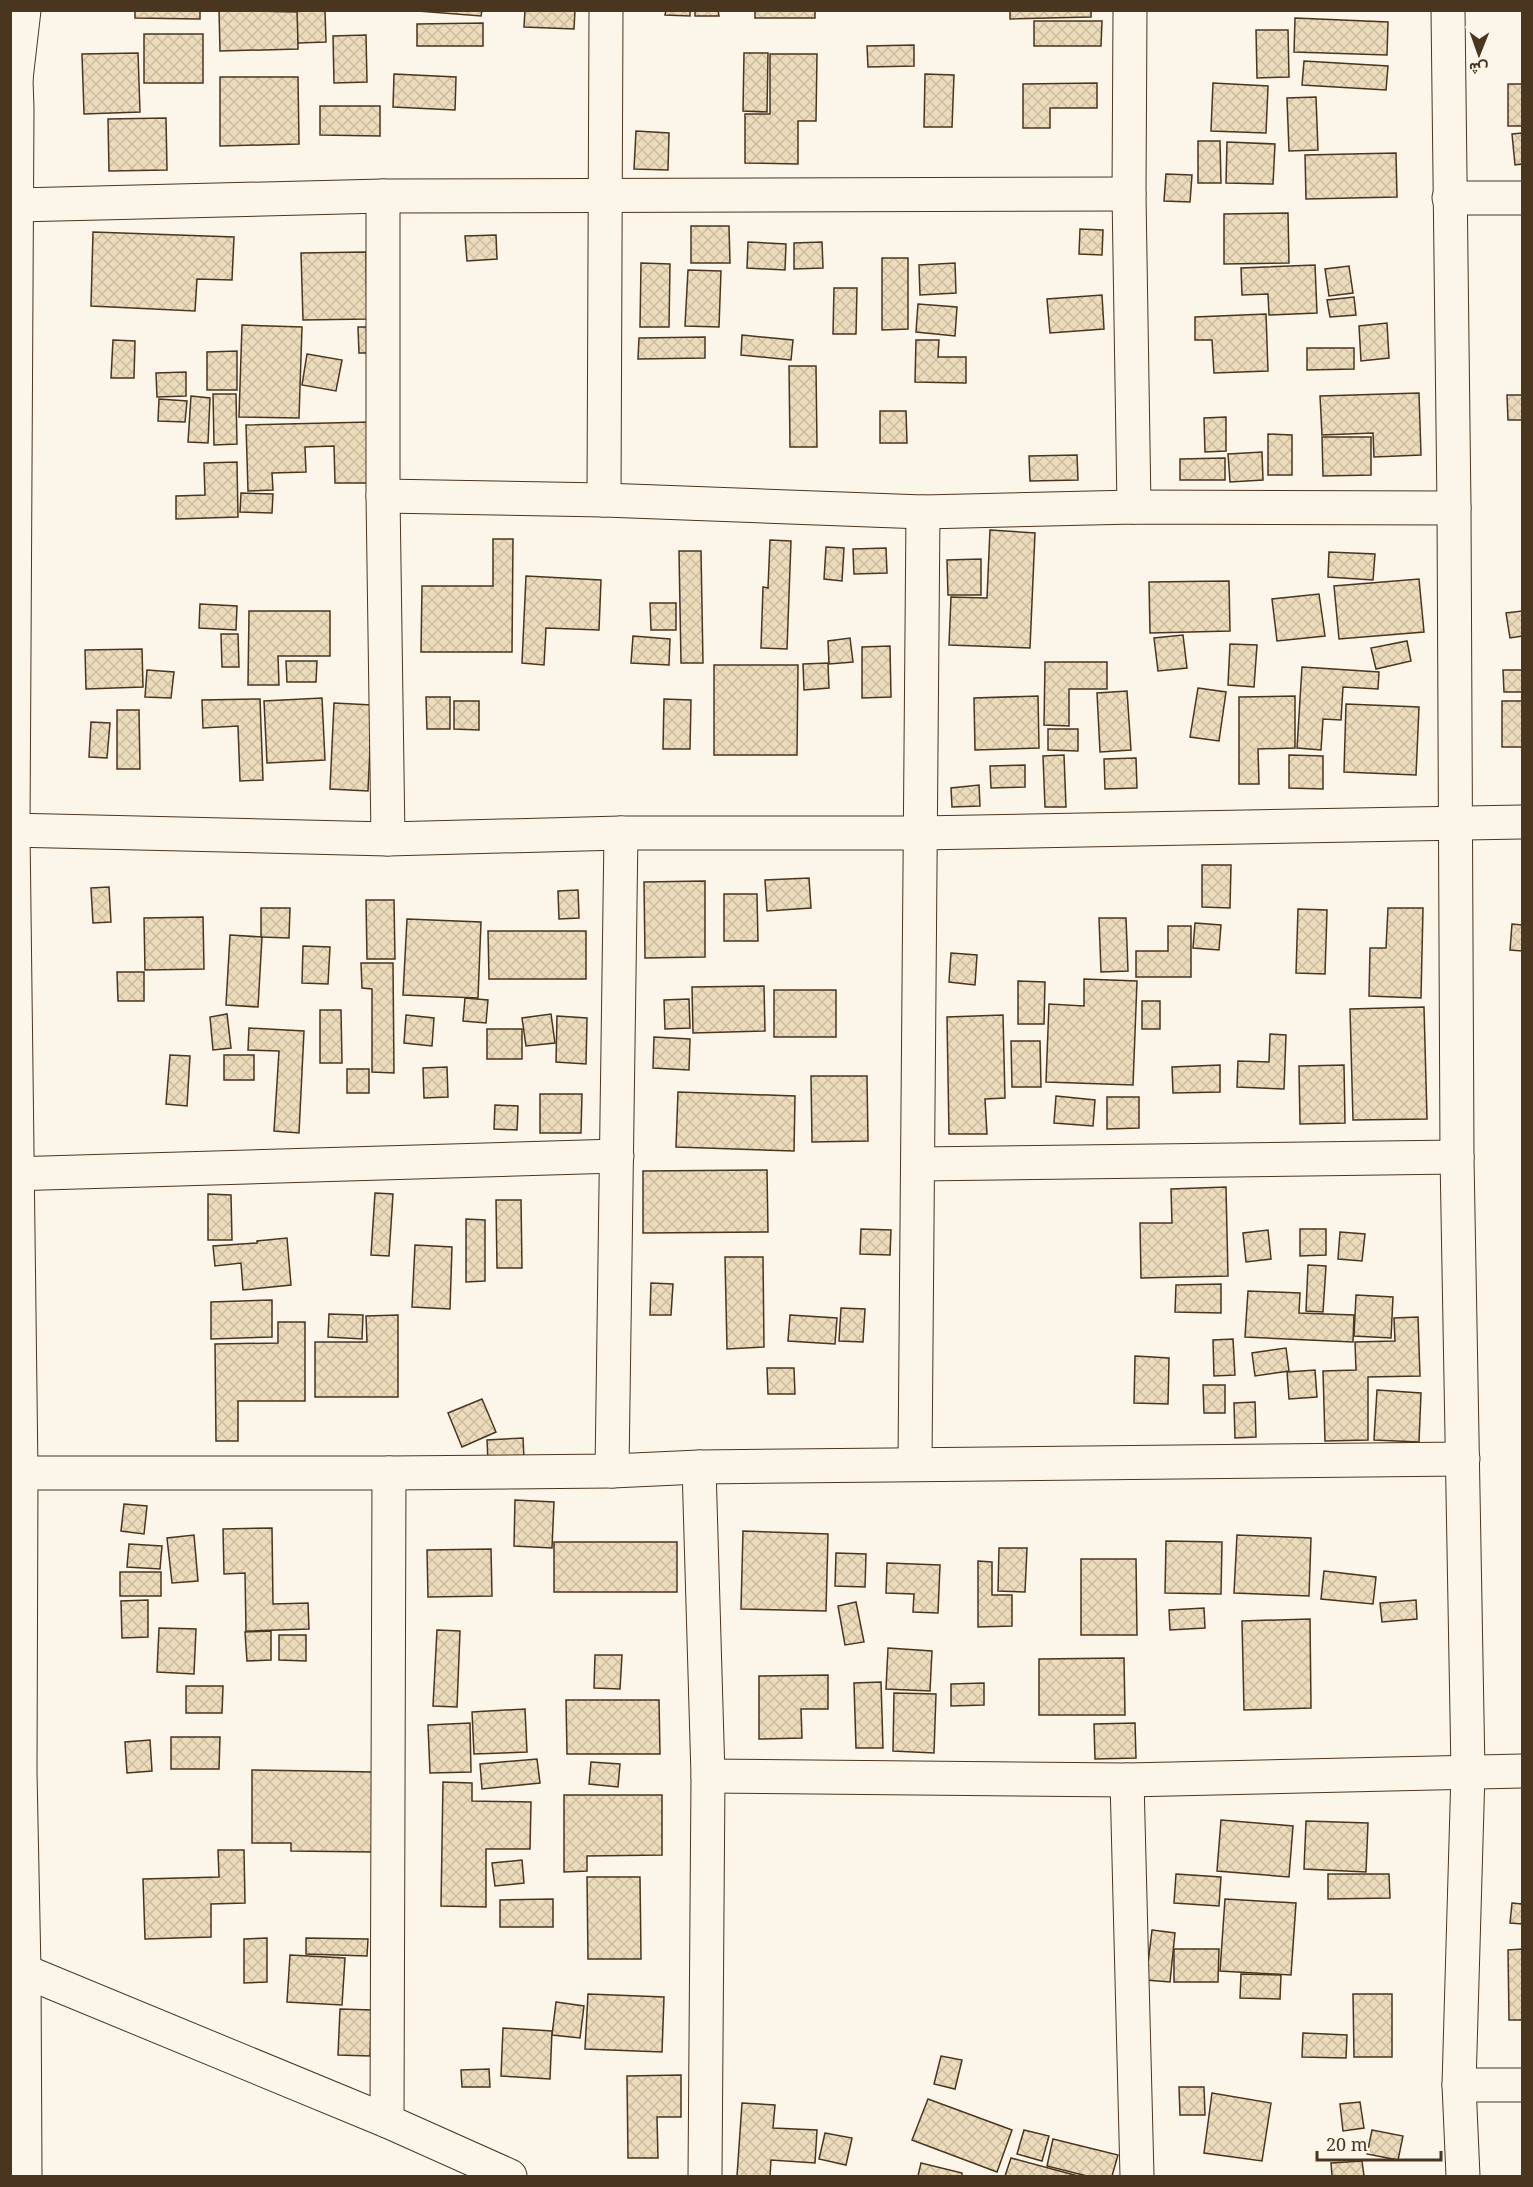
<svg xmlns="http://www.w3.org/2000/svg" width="1533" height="2187" viewBox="0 0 1533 2187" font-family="'Noto Serif',Vazirmatn,serif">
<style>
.building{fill:url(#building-cross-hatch);stroke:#4a3520;stroke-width:1.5}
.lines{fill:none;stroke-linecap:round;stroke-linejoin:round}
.street-casing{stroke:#4a3520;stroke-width:35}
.secondary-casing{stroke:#4a3520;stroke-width:35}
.street{stroke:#fbf6e9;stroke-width:33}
.secondary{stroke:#fbf6e9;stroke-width:33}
</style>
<defs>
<pattern id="building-cross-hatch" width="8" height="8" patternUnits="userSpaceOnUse" patternTransform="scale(1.5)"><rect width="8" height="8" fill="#ecdcbc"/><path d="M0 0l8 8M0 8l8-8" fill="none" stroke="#ccbda1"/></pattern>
</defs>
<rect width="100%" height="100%" fill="#fbf6e9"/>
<g class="building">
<polygon points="135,10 200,10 200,19 135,18"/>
<polygon points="219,10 298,12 298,49 220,51"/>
<polygon points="297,10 339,10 325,11 326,42 298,43"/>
<polygon points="405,10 482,10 481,16"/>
<polygon points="525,10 575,10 574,29 524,27"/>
<polygon points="666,10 690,10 690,16 665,15"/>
<polygon points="695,10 718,10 719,16 695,16"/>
<rect x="755" y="10" width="60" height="8"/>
<polygon points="1010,10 1091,10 1091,17 1010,19"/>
<polygon points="1295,18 1388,22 1387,55 1294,52"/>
<polygon points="1034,21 1102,21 1101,46 1034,46"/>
<polygon points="483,23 483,46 417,46 417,24"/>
<polygon points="1256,30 1288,30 1289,77 1257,78"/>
<rect x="144" y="34" width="59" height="49"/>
<polygon points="366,35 367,82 334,83 333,36"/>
<polygon points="914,45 914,66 868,67 867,46"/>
<polygon points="138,53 140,112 84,114 82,54"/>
<polygon points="744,53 768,53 767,112 743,111"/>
<polygon points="770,54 817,54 816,121 798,121 798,164 745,163 745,114 770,114"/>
<polygon points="1304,61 1388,66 1386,90 1302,85"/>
<polygon points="394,74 456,77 455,110 393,107"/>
<polygon points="925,74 954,75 952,127 924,127"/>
<polygon points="220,77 298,77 299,144 220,146"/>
<polygon points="1097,83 1097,108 1050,108 1050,128 1023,128 1023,84"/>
<polygon points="1213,83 1268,86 1266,133 1211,131"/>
<rect x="1508" y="84" width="14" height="42"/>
<polygon points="1316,97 1318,150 1289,151 1287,98"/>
<polygon points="320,106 380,106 380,136 320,135"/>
<polygon points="166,118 167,170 109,171 108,119"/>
<polygon points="636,131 669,133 668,170 634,169"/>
<polygon points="1522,133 1522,164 1515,165 1512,134"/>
<polygon points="1198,141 1220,141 1221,183 1198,183"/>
<polygon points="1227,142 1275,144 1273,184 1226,183"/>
<polygon points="1396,153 1397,197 1306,199 1305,155"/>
<polygon points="1166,174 1192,175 1190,202 1164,201"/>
<polygon points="1288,213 1289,263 1224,264 1224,214"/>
<polygon points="691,226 729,226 730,263 691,263"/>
<polygon points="1080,229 1103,230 1102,255 1079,254"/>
<polygon points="93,232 234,237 232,280 197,279 195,311 91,306"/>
<polygon points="496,235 497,259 467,261 465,236"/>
<polygon points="748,242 786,244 785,270 747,268"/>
<polygon points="822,242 823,268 794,269 794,243"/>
<polygon points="366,252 367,319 303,320 301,253"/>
<polygon points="882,258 908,258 908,329 882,330"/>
<polygon points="641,263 670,264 669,327 640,327"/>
<polygon points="955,263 956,293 920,295 919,265"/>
<polygon points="1315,265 1317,313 1269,315 1268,294 1242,295 1241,268"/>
<polygon points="1349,266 1353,293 1329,296 1325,269"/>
<polygon points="688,270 721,271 719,327 685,326"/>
<polygon points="834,288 857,288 856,334 833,334"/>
<polygon points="1102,295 1104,329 1050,333 1047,299"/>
<polygon points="1354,297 1356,315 1330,317 1327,300"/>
<polygon points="918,304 957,307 955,336 916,332"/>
<polygon points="1266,314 1268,371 1214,373 1212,340 1195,340 1195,317"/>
<polygon points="1387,323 1389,358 1361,361 1359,326"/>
<polygon points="242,325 302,327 299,418 239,417"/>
<polygon points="358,327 389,327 389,353 359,353"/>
<polygon points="742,335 793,340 791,360 741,355"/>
<polygon points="705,337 705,358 638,359 639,338"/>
<polygon points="113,340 135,341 134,378 111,378"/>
<polygon points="916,340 939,340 938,357 966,357 966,383 915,382"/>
<polygon points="1307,348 1354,348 1354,369 1307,370"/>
<polygon points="237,351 237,390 207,390 207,352"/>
<polygon points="307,354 342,360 336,391 302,385"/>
<polygon points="789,366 816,366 817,447 790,447"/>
<polygon points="186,372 186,396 157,397 156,373"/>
<polygon points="1419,393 1421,455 1374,457 1373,433 1322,435 1320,396"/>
<polygon points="213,394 236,394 237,444 214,445"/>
<polygon points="1507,395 1522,395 1522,420 1508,420"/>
<polygon points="191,396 210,398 208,443 188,442"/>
<polygon points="159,399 187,401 185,422 158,421"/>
<polygon points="880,411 906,411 907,443 880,443"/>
<polygon points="1226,417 1226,451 1205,452 1204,418"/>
<polygon points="370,422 372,483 335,483 334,446 305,447 306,472 272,473 273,490 248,491 246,425"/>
<polygon points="1268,434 1292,435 1292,475 1268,475"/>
<polygon points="1322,437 1371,437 1371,475 1323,476"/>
<polygon points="1262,452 1263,480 1230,482 1228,454"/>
<polygon points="1077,455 1078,480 1030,481 1029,456"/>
<polygon points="1225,458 1225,480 1180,480 1180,459"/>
<polygon points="237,462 238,517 176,519 176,496 205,495 204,463"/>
<polygon points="241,493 273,494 272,513 240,512"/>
<polygon points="990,530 1035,533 1030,648 949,645 951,597 987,598"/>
<polygon points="493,539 513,539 512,652 421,652 422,586 493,586"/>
<polygon points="770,540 791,541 787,649 761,648 763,587 768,588"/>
<polygon points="826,547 844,548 842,581 824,579"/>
<polygon points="886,548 887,573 854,574 853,549"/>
<polygon points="679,551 701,551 703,663 681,663"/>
<polygon points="1329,552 1375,554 1373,580 1328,577"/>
<polygon points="981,559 981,595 948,595 947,560"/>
<polygon points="526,576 601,580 599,630 546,628 544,665 522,663"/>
<polygon points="1419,579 1424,632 1339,639 1334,586"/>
<polygon points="1229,581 1230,631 1150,633 1149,582"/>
<polygon points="1319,594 1325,636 1277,641 1272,599"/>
<polygon points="650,603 676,603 676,630 651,630"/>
<polygon points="200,604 237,606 236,630 199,628"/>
<polygon points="249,611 330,611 330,656 278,656 279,685 248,685"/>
<polygon points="1522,611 1522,636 1510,638 1506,613"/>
<polygon points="221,634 238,634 239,667 222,667"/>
<polygon points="1183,635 1187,668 1158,671 1154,638"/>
<polygon points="633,636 670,639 669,665 631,663"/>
<polygon points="850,638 853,662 829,664 828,641"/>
<polygon points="1407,641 1411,661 1376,669 1371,648"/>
<polygon points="1230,644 1257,645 1254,687 1228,685"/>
<polygon points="890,646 891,697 862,698 862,647"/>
<polygon points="142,649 143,687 86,689 85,650"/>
<polygon points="286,661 317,661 316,682 287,682"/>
<polygon points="1045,662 1107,662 1107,689 1069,689 1069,726 1044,725"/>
<polygon points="828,663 829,688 804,690 803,664"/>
<polygon points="714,665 798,665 797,755 714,755"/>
<polygon points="1302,667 1379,672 1378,689 1343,687 1341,720 1323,719 1321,750 1297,748"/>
<polygon points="147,670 174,672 171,698 145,697"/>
<polygon points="1503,670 1522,670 1522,692 1504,692"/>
<polygon points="1198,688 1226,692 1219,741 1190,737"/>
<polygon points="1127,691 1131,750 1100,752 1097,693"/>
<polygon points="1038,696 1039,748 975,750 974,698"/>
<polygon points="1295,696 1295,748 1258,749 1259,784 1239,784 1239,697"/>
<polygon points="426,697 450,697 450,729 427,729"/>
<polygon points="322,698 325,760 267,763 264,701"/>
<polygon points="260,699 263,780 240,781 238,726 203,728 202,700"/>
<polygon points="664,699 691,700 690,749 663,749"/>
<polygon points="454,701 479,701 479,730 454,729"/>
<rect x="1502" y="701" width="20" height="46"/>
<polygon points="334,703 372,705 368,791 330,789"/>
<polygon points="1346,704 1419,707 1416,775 1344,772"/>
<polygon points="117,710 139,710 140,769 117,769"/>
<polygon points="91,722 110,723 107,758 89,757"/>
<polygon points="1048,729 1078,729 1078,751 1048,750"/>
<polygon points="1064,755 1066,807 1045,807 1043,756"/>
<polygon points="1289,755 1323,756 1323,789 1289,788"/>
<polygon points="1136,758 1137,788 1105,789 1104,759"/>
<polygon points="1025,765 1025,787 991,788 990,766"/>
<polygon points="979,785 980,806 952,807 951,788"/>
<polygon points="1202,865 1231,865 1230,908 1202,907"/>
<polygon points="809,878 811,908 767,911 765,880"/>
<polygon points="705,881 705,957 645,958 644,882"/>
<polygon points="109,887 111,922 93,923 91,888"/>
<polygon points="578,890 579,918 559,919 558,891"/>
<polygon points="724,894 757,894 758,941 724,941"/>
<polygon points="366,900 394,900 395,959 367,959"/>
<polygon points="261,908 290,908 289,938 261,937"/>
<polygon points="1388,908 1423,908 1421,998 1369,996 1370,948 1386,948"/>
<polygon points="1298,909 1327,910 1325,974 1296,973"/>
<polygon points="203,917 204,969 145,970 144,918"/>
<polygon points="1099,918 1126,918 1128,971 1101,972"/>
<polygon points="407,919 481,922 478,998 403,995"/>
<polygon points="1195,923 1221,925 1219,950 1193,948"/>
<polygon points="1512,924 1522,925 1522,951 1510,950"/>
<polygon points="1168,926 1191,926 1191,977 1136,977 1136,951 1168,951"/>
<polygon points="488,931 586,931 586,979 489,979"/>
<polygon points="230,935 262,937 258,1007 226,1005"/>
<polygon points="303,946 330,947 328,984 302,983"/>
<polygon points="951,953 977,955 975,985 949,982"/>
<polygon points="361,963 393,963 394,1073 372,1072 372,989 362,988"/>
<polygon points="117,972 144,972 144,1001 118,1001"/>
<polygon points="1084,979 1137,981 1133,1085 1046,1082 1049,1004 1084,1006"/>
<polygon points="1018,981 1045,982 1044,1024 1018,1024"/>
<polygon points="764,986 765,1031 693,1033 692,987"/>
<rect x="774" y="990" width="62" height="47"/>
<polygon points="465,998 488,1000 486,1023 463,1021"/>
<polygon points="689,999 690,1028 665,1029 664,1000"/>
<rect x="1142" y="1001" width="18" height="28"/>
<polygon points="1424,1007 1427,1119 1353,1120 1350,1009"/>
<polygon points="320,1010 341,1010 342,1063 320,1063"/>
<polygon points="227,1014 231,1048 213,1050 210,1017"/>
<polygon points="551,1014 555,1043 526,1046 522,1018"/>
<polygon points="406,1015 434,1018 432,1046 404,1043"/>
<polygon points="1003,1015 1005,1098 985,1099 987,1134 949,1134 947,1017"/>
<polygon points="557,1016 587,1018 586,1064 556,1062"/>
<polygon points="249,1028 304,1031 299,1133 274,1131 279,1051 248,1050"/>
<rect x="487" y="1029" width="35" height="30"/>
<polygon points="1270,1034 1286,1035 1284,1089 1237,1087 1238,1061 1269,1062"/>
<polygon points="654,1037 690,1039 689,1070 653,1068"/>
<polygon points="1011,1041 1040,1041 1041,1087 1012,1087"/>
<polygon points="170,1055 190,1056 187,1106 166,1104"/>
<rect x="224" y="1055" width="30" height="25"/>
<polygon points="1220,1065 1220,1092 1173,1093 1172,1067"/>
<polygon points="1344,1065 1345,1123 1300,1124 1299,1066"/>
<polygon points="447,1067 448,1097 424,1098 423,1068"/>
<rect x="347" y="1069" width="22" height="24"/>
<polygon points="811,1076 867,1076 868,1141 812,1142"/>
<polygon points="678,1092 795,1096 794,1151 676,1147"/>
<polygon points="540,1094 582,1094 581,1133 540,1133"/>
<polygon points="1056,1096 1095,1100 1093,1126 1054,1123"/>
<polygon points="1107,1097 1139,1097 1139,1128 1107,1129"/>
<polygon points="495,1105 518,1106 517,1130 494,1129"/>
<polygon points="767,1170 768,1232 643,1233 643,1171"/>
<polygon points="1226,1187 1228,1276 1141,1278 1140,1223 1172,1223 1171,1189"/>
<polygon points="375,1193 393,1194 389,1256 371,1255"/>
<polygon points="208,1194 231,1195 232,1240 208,1240"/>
<polygon points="496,1200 521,1200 522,1268 497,1268"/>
<polygon points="466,1219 485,1220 485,1281 466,1282"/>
<polygon points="861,1229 891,1230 890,1255 860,1254"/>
<polygon points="1300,1229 1326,1229 1326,1255 1300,1256"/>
<polygon points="1268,1230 1271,1259 1246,1262 1243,1233"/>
<polygon points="1340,1232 1365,1234 1362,1261 1338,1259"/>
<polygon points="287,1238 291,1285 243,1290 241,1263 215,1266 213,1246 257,1243 257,1241"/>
<polygon points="415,1245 452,1247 450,1309 412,1307"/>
<polygon points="725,1257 763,1257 764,1347 727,1349"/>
<polygon points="1308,1265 1326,1266 1323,1312 1306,1311"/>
<polygon points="651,1283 673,1284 671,1315 650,1315"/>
<polygon points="1221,1284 1221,1313 1175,1312 1176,1285"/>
<polygon points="1248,1291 1300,1293 1299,1313 1354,1315 1353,1342 1245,1337"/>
<polygon points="1356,1295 1393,1297 1391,1338 1354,1336"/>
<polygon points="272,1300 272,1337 211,1339 211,1302"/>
<polygon points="841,1308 865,1309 863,1342 839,1341"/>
<polygon points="329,1314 363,1315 362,1339 328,1337"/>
<polygon points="398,1315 398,1397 315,1397 315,1342 367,1342 366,1316"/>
<polygon points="790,1315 837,1318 835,1344 788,1341"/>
<polygon points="1418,1317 1420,1376 1368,1377 1368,1440 1325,1441 1323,1371 1356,1370 1355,1342 1395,1341 1394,1318"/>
<polygon points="278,1322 305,1322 305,1401 238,1401 238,1441 216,1441 215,1344 278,1343"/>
<polygon points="1233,1339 1235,1375 1214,1376 1213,1340"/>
<polygon points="1286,1348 1289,1371 1255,1376 1252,1353"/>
<polygon points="1135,1356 1169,1358 1168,1404 1134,1403"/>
<polygon points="767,1368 794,1368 795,1394 768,1394"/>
<polygon points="1315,1370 1317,1397 1289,1399 1287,1372"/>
<polygon points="1203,1385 1225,1385 1225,1413 1204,1413"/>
<polygon points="1377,1390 1421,1393 1419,1442 1374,1440"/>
<polygon points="482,1399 496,1432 462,1447 448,1413"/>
<polygon points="1255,1402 1256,1437 1235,1438 1234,1403"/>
<polygon points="523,1438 524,1459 488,1461 487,1440"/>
<polygon points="515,1500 554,1502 552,1548 514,1546"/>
<polygon points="124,1504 147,1506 144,1534 121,1531"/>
<polygon points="272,1528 273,1604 308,1603 309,1629 246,1631 245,1573 224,1574 223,1529"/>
<polygon points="743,1531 828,1534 826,1611 741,1609"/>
<polygon points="194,1535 198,1581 172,1583 167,1538"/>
<polygon points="1237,1535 1311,1538 1309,1596 1234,1593"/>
<polygon points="1166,1541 1222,1542 1221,1594 1165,1593"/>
<rect x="554" y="1542" width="123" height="50"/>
<polygon points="129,1544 162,1546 160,1569 127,1567"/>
<polygon points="999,1548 1027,1548 1025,1592 998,1591"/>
<polygon points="491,1549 492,1596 428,1597 427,1550"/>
<polygon points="836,1553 866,1554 865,1587 835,1586"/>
<polygon points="1081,1559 1136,1559 1137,1635 1081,1635"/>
<polygon points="978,1561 992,1562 992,1595 1012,1595 1012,1626 978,1627"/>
<polygon points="887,1563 940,1565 938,1613 913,1612 914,1594 886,1593"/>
<polygon points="1324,1571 1376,1577 1373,1604 1321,1599"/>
<rect x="120" y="1572" width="41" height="24"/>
<polygon points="148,1600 148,1637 122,1638 121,1601"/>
<polygon points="1416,1600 1417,1619 1382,1622 1380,1603"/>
<polygon points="856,1602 864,1642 845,1645 838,1606"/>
<polygon points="1204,1608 1205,1628 1170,1630 1169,1610"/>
<polygon points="1310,1619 1311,1708 1244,1710 1242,1621"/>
<polygon points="159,1628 196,1629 194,1674 157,1672"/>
<polygon points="437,1630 460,1631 457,1707 433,1706"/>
<polygon points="271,1631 271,1660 247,1661 245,1632"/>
<polygon points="279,1635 306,1635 306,1661 279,1660"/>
<polygon points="888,1648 932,1651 930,1691 886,1689"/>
<polygon points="595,1655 622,1655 620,1689 594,1688"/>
<polygon points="1124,1658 1125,1715 1039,1715 1039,1659"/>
<polygon points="828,1675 828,1709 801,1709 802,1738 759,1739 759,1676"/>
<polygon points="881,1682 883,1748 856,1748 854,1683"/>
<polygon points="984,1683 984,1705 951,1706 951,1684"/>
<polygon points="186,1686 223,1686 222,1713 186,1713"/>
<polygon points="894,1693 936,1694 934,1753 893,1751"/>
<polygon points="566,1700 659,1700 660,1754 567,1754"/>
<polygon points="525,1709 527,1752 474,1754 472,1712"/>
<polygon points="470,1723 471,1772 430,1773 428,1725"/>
<polygon points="1135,1723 1136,1758 1095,1759 1094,1724"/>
<polygon points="171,1737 220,1737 219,1769 171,1769"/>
<polygon points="150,1740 152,1771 127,1773 125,1742"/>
<polygon points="537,1759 540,1783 482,1789 480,1764"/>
<polygon points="591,1762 620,1764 618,1787 589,1784"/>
<polygon points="252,1770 374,1772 374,1852 291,1851 291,1843 252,1843"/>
<polygon points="443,1782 472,1783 472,1801 531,1802 530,1849 486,1849 486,1907 441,1906"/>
<polygon points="564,1795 662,1795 662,1855 587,1856 587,1871 564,1872"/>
<polygon points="1221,1820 1293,1826 1289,1877 1217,1871"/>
<polygon points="1306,1821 1368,1823 1366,1872 1304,1869"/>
<polygon points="218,1850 244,1850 245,1903 211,1904 211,1937 145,1939 143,1879 219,1877"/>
<polygon points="522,1860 524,1883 495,1886 492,1863"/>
<polygon points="1176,1874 1221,1877 1219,1906 1174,1903"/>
<polygon points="1328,1874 1389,1874 1390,1898 1328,1899"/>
<polygon points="587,1877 640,1877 641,1959 588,1959"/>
<polygon points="553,1899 553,1927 500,1927 500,1900"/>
<polygon points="1225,1899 1296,1903 1291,1975 1220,1971"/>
<polygon points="1512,1903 1522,1904 1522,1924 1510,1923"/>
<polygon points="1152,1930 1175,1933 1170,1982 1146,1980"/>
<polygon points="267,1938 267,1982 244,1983 244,1939"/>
<polygon points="306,1938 368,1939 367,1956 306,1954"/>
<polygon points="1174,1949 1219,1949 1218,1982 1174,1982"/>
<polygon points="1522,1949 1522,2020 1509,2020 1508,1950"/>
<polygon points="290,1955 345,1958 342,2005 287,2002"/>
<polygon points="1241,1974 1281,1975 1280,1999 1240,1998"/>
<polygon points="588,1994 664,1997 662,2052 585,2049"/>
<polygon points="1353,1994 1392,1994 1392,2057 1354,2057"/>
<polygon points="556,2002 584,2006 580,2038 552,2035"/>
<polygon points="340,2009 372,2010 370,2056 338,2055"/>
<polygon points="503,2028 552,2031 550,2079 501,2076"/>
<polygon points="1303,2033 1347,2035 1346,2058 1302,2057"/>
<polygon points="941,2056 962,2060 955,2089 934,2084"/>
<polygon points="489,2069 490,2087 462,2087 461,2070"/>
<polygon points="681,2075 681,2117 657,2117 658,2158 628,2158 627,2076"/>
<polygon points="1179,2087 1204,2087 1205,2115 1180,2115"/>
<polygon points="1212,2093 1271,2103 1262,2161 1204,2153"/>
<polygon points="928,2099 1012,2130 997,2172 912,2140"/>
<polygon points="1360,2102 1364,2128 1343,2131 1340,2104"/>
<polygon points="742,2103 775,2105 773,2128 817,2130 815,2163 771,2160 770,2176 737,2176"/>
<polygon points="1024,2130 1049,2136 1042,2161 1017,2154"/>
<polygon points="1372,2130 1403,2136 1398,2160 1367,2154"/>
<polygon points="825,2133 852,2138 846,2165 819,2159"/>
<polygon points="1053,2139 1118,2155 1112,2176 1087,2176 1047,2166"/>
<polygon points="1011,2158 1078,2176 1005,2176"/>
<polygon points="1362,2161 1364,2176 1332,2176 1331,2163"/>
<polygon points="921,2163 962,2173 962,2176 918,2176"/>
</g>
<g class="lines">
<defs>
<g id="street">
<polyline points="1130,10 1129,194 1134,507"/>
<polyline points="1448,10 1454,508 1457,1157 1468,1772 1459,2085 1463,2176"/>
<polyline points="383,196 383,496 388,839"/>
<polyline points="1449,198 1522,198"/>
<polyline points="17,205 383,196 1129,194"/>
<polyline points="383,496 604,500 923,512 1134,507 1454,508"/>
<polyline points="604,500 606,10"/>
<polyline points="10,830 388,839 621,833 919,833 1522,822"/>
<polyline points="918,1164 1457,1157"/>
<polyline points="10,1174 617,1156"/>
<polyline points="915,1464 923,512"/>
<polyline points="699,1467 708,1776 705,2176"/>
<polyline points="612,1471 621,833"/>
<polyline points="10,1473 389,1473 612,1471 699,1467 1463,1459"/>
<polyline points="708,1776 1127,1780 1522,1771"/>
<polyline points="1127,1780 1137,2176"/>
<polyline points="24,1971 387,2121 510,2176"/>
<polyline points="1459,2085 1522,2085"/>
<polyline points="387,2121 389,1473"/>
</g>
<g id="secondary">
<polyline points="10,63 16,79 17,109 13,830 21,1473 20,1772 24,1971 25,2176"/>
<polyline points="16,79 24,10"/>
</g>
</defs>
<use href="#street" class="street-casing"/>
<use href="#secondary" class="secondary-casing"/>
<use href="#street" class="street"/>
<use href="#secondary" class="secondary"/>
</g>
<rect width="1533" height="2187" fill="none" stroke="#4a3520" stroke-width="24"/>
<g transform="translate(1479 54) rotate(181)" stroke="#fbf6e9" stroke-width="4.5" paint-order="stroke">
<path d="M0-4.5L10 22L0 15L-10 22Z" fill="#4a3520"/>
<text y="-9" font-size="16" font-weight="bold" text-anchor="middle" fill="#4a3520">ش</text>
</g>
<path d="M1317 2151v9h124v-9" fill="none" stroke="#4a3520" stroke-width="3"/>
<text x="1326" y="2151" font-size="18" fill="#4a3520" stroke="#fbf6e9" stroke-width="4.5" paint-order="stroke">20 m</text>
</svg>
